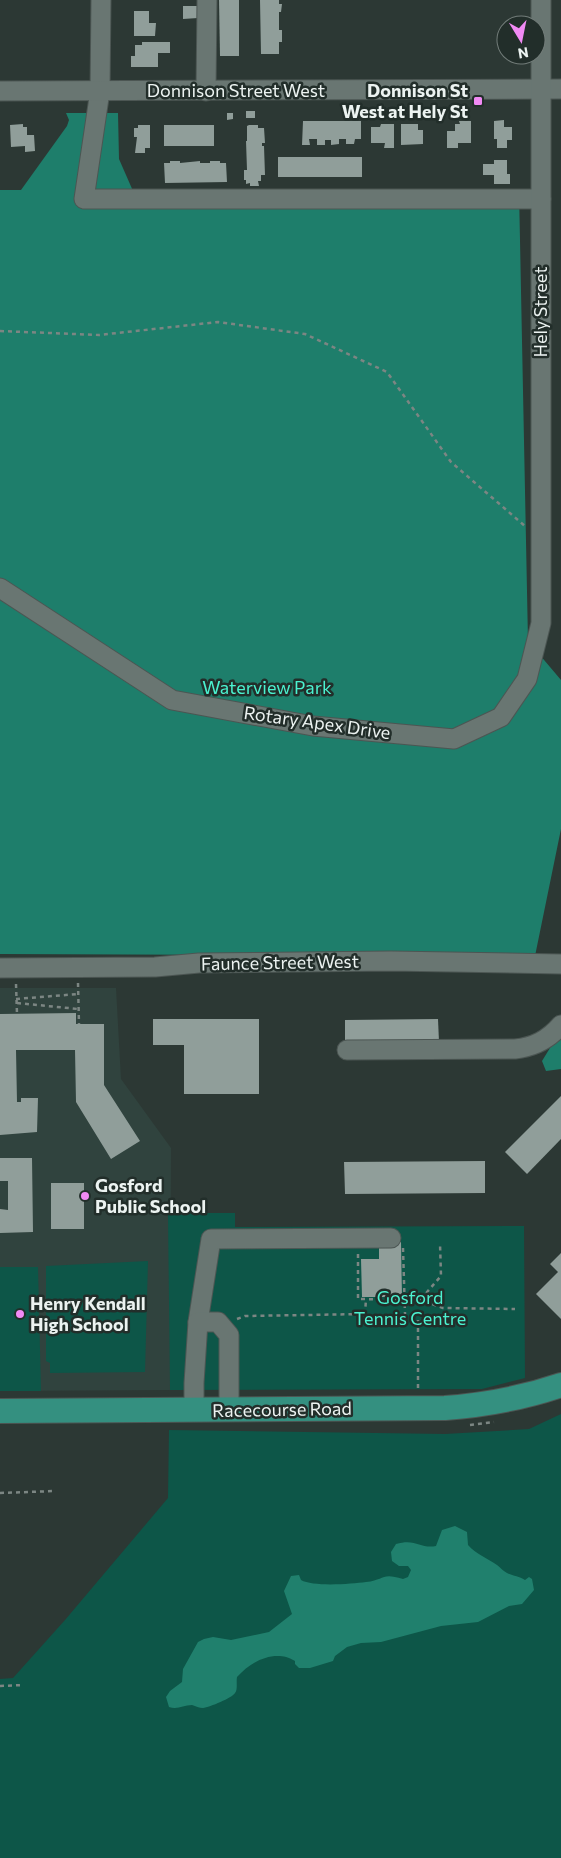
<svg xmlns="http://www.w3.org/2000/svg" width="561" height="1858" viewBox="0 0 561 1858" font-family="Commissioner,sans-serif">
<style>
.built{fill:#30433e}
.green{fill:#0d5648}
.forest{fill:#1e7e6b}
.water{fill:#20806d}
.building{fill:#909e9a}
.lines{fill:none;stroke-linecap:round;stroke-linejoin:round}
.minor-casing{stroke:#4c5653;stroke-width:21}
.major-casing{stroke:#4c5653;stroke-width:26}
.path{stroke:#7c8683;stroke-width:2.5;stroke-dasharray:4 4;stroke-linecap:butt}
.minor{stroke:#697672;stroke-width:19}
.major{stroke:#349080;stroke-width:24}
.poi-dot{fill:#f18af4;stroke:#222e2a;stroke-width:2}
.labels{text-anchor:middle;stroke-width:5;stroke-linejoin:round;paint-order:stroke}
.street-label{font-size:18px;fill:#ecf3f1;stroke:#222e2a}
.poi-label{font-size:18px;font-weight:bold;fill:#ecf3f1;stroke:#222e2a;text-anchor:start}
.park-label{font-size:18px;fill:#4bf2d0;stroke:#222e2a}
</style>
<rect width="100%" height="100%" fill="#2c3834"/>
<polygon class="built" points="0,988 116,988 121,1079 171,1148 170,1390 0,1391"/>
<g class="green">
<polygon points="168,1213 235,1213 235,1227 524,1226 525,1378 482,1389 170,1390"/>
<polygon points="148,1261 145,1372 50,1373 50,1363 46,1361 46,1266"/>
<polygon points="0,1267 38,1267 41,1391 0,1391"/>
<polygon points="561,1414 561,1858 0,1858 0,1679 13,1678 65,1620 168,1498 169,1430 445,1434 529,1429"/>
</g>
<g class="forest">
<polygon points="66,113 118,113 119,159 133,191 519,190 528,641 561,680 561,829 535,956 0,954 0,190 21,190 67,126 69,120"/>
<polygon points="561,1030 561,1069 546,1071 542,1061"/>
</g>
<path class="water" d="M455,1526L467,1532L468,1545C476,1554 487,1558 497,1565C501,1568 503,1571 507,1573C513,1576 519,1576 525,1580L529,1577L532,1579L534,1590L522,1604L509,1606L478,1622L441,1626L381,1642L361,1643L347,1647L335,1656L333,1661L310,1668H299L295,1664V1661C292,1659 285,1656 280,1656C263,1655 248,1665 237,1677C236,1682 238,1689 235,1693C232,1698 210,1707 203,1708C199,1708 196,1706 192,1705C183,1705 178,1710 169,1707L166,1697L170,1691L182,1682L183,1669L198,1642L204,1639L213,1637L231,1640L269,1632L292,1614L284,1591L291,1576L299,1575L301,1580C313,1587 351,1584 366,1582C385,1580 381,1572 403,1579L408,1577L411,1570L408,1566H399L392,1561L391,1552L396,1544C416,1538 420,1549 436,1546L442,1530Z"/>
<g class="building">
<polygon points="219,0 239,0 239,56 220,56"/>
<polygon points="260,0 279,0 279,4 282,4 281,12 279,12 279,30 282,30 282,42 279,42 279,54 261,54"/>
<polygon points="183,6 197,6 198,18 183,19"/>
<polygon points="134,11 149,11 149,23 156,23 155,36 134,36"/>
<polygon points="142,42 170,42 170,53 158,53 158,67 131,67 131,56 135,56 135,45 142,45"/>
<rect x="246" y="111" width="9" height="7"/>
<polygon points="227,113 233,113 233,119 227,120"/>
<polygon points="504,120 504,127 512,127 512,140 507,140 507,148 497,148 497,139 494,139 494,121"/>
<polygon points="303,121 361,121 361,139 355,139 354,144 346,144 346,139 339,139 339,144 331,145 331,140 325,140 325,145 317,145 317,139 309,139 310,145 302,145"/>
<polygon points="459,121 471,121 471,143 458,143 458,148 447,148 447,131 455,131 455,124 460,124"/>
<polygon points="23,124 23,127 27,127 27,135 34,135 35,151 25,152 25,146 11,147 10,125"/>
<polygon points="381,124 394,124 394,148 384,148 385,143 371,143 371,127 380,127"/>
<polygon points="401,124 418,124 418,130 423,130 423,144 401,145"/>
<polygon points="138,125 150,125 150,148 145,148 145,153 135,153 137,137 134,137 134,128 138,128"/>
<rect x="164" y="125" width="50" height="21"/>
<polygon points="249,125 258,125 258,128 264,128 265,143 262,143 262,146 264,146 265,175 261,175 261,181 258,181 259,186 250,186 250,183 246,184 246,180 244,180 244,170 247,170 246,141 247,141 247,126"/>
<rect x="278" y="157" width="84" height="20"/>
<polygon points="494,160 507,160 507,174 510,174 510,184 494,184 494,175 483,175 483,164 494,164"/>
<polygon points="170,161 180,161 180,163 200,161 200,163 210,163 210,161 220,161 220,163 226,163 227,182 165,183 164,163 170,163"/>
<polygon points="76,1013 76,1024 104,1024 104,1085 140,1141 111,1159 76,1102 75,1050 16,1050 17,1102 21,1102 21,1098 38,1098 37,1132 0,1135 0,1014"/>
<polygon points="153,1019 259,1019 259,1094 184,1094 184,1045 153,1045"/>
<polygon points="438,1019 439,1042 345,1043 345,1020"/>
<polygon points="561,1096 561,1139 527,1174 505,1152"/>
<polygon points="0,1158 32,1158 33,1232 0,1233 0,1209 8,1210 8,1181 0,1181"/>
<polygon points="485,1161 485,1193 345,1194 344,1162"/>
<rect x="51" y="1183" width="33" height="46"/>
<polygon points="379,1242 401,1242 402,1297 362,1297 361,1259 379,1259"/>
<polygon points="561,1253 561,1319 536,1294 558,1272 550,1264"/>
</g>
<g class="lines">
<defs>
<g id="minor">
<polyline points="101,0 100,91 84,199 541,199"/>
<polyline points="0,91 561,89"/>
<polyline points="206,91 207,0"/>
<polyline points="0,588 172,700 313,726 454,739 501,717 527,679 541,623 541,0"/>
<polyline points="0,968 155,967 199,963 391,961 561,964"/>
<path d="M347,1050L515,1049C534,1047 548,1040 561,1025"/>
<polyline points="198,1322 211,1239 391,1238"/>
<polyline points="194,1411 194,1383 198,1322 218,1322 229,1335 229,1410"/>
</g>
<path id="major" d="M0,1411L445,1408C485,1405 523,1398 561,1385"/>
</defs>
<use href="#minor" class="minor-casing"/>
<use href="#major" class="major-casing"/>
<g class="path">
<polyline points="0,331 99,335 218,322 305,334 387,372 451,462 526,527"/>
<polyline points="78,983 79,1024"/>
<polyline points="16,984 17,1014"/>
<polyline points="16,999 78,994"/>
<polyline points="17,1003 78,1009"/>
<polyline points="403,1248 405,1314"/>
<polyline points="358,1254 358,1299 421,1300 443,1308 515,1309"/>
<polyline points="421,1299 441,1276 440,1243"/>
<polyline points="418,1312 418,1390"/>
<polyline points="237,1319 245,1316 365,1314 366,1299"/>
<polyline points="470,1425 494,1422"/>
<polyline points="0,1493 55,1491"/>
<polyline points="0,1686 24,1685"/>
</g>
<use href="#minor" class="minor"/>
<use href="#major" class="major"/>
</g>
<g class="poi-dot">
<rect x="473" y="96" width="10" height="10" rx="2.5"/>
<circle cx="85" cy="1196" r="5"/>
<circle cx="20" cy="1314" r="5"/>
</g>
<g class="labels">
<g class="street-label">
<text x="236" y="97">Donnison Street West</text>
<text transform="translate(541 312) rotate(-90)" y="6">Hely Street</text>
<text transform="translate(317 723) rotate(8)" y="6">Rotary Apex Drive</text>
<text transform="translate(280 963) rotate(-1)" y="6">Faunce Street West</text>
<text transform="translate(282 1410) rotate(-1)" y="6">Racecourse Road</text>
</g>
<g class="poi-label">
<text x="468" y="97" text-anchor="end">Donnison St<tspan x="468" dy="21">West at Hely St</tspan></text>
<text x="95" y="1192">Gosford<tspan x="95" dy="21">Public School</tspan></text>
<text x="30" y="1310">Henry Kendall<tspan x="30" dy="21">High School</tspan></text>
</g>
<g class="park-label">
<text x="267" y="694">Waterview Park</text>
<text x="410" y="1304">Gosford<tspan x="410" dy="21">Tennis Centre</tspan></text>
</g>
</g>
<g transform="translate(521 40) rotate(170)"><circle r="24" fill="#222e2a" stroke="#737d7a"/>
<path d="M0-4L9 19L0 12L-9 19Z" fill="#f18af4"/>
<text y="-8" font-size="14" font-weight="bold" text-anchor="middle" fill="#ecf3f1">N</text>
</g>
</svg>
